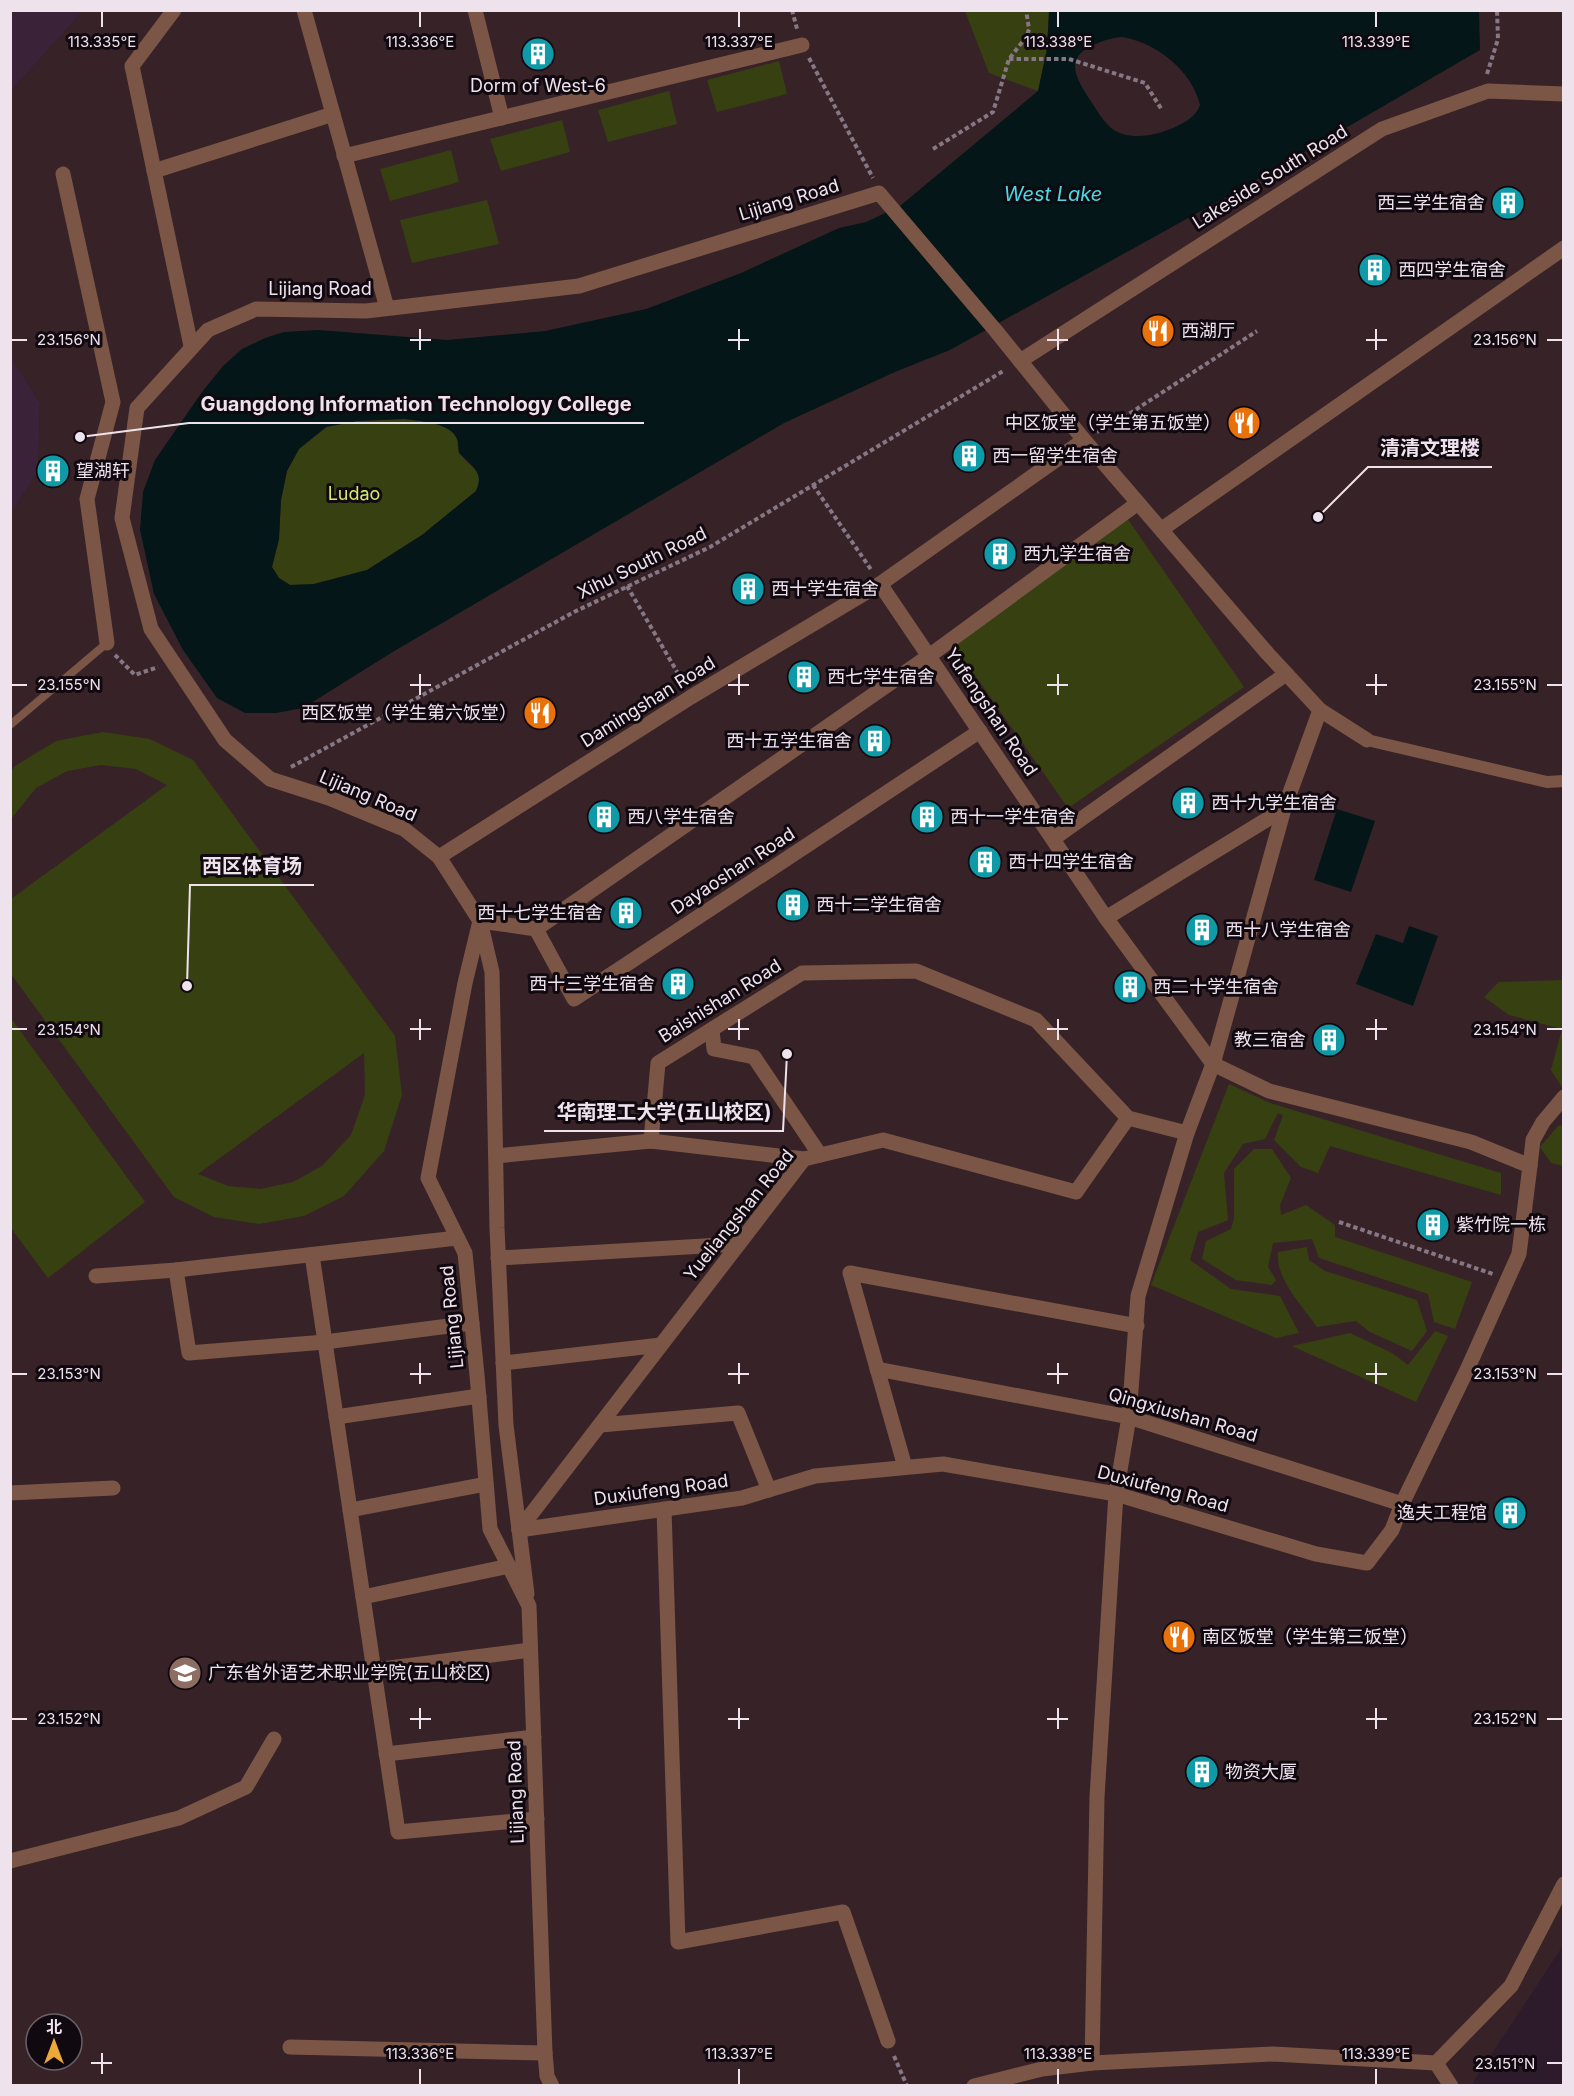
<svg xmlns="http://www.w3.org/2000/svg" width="1574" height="2096" viewBox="0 0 1574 2096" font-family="Inter,'Noto Sans SC',sans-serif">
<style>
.built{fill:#3a2339}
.education{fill:#372327;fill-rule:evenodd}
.green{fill:#374011;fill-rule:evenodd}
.water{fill:#041617;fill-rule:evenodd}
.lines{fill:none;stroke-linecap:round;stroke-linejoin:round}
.path{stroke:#867785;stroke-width:4;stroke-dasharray:4.5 3;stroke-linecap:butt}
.service{stroke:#7b5646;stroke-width:8}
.pedestrian{stroke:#7b5646;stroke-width:12}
.minor{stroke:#7b5646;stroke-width:15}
.ticks{fill:none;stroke:#eee2ed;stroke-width:2}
.labels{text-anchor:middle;stroke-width:6;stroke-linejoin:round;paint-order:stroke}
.poi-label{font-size:18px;fill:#eee2ed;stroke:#110910;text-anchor:start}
.street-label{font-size:18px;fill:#eee2ed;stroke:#110910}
.park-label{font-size:18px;fill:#d3ea6f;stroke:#110910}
.water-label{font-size:20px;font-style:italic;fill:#48dae5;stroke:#110910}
.ticks-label{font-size:15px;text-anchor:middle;fill:#eee2ed;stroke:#110910;stroke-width:6;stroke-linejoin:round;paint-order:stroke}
.leader{fill:none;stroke:#eee2ed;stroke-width:2}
.callout-dot{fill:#eee2ed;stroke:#110910;stroke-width:2}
.callout-label{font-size:20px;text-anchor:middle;font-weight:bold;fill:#eee2ed;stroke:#110910;stroke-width:6;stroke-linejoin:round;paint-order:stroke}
</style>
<rect width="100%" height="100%" fill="#2d1b2c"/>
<g class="built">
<polygon points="11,10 83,11 11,91 10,11"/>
<polygon points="11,357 40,403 38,472 11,513"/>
</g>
<path class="education" d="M83,11H1563L1564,1944L1473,2082L1476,2085H11L10,513L38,472L40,403L11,357V91ZM36,2024H72V2060H36Z"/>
<g class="green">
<polygon points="965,11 1049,11 1047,49 1038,91 989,73"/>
<polygon points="779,61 787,94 717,112 707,80"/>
<polygon points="669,91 677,124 608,142 598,110"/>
<polygon points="562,120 570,152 501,171 490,139"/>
<polygon points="451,150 459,182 390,201 380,169"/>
<polygon points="487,200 499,244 412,263 400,220"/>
<path d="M405,419C419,421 450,422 457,438C458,441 457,444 458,447C458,451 463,457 465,460C476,471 484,473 476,491L422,535L367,570L314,584L290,585L279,578L272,567L279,539L281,500L287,471L299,449L327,427L357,421Z"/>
<polygon points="1127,518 1244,687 1068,808 951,641"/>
<path d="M103,732L150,739L193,760L395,1036L402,1095L384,1151L344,1196L304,1216L259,1224L214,1217L174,1197L11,974V899L167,785L136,769L101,765L67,771L36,788L11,819V771L15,766L56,741ZM364,1053L365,1095L351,1135L322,1166L293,1182L261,1189L228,1186L198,1174Z"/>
<polygon points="1563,980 1564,1085 1562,1087 1551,1070 1562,1029 1509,1015 1484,997 1499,982"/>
<polygon points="10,1017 145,1202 48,1278 11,1228"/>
<polygon points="1229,1084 1270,1103 1501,1173 1501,1195 1330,1146 1318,1173 1301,1167 1274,1140 1283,1115 1278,1113 1265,1139 1243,1144 1224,1173 1228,1220 1198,1232 1190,1260 1231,1289 1280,1296 1299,1333 1276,1338 1151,1285"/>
<polygon points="1563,1125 1563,1166 1551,1163 1540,1147 1558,1126"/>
<polygon points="1254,1149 1272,1149 1291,1178 1280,1205 1281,1215 1306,1205 1335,1225 1335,1237 1472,1282 1455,1329 1434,1322 1428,1294 1319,1258 1312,1239 1273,1243 1268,1267 1276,1280 1272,1285 1236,1280 1202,1259 1206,1241 1231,1229 1234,1218 1234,1169"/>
<path d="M1307,1247L1309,1260L1325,1271L1417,1300L1427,1331L1412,1351L1370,1332L1356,1321L1317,1327C1303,1306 1275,1279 1278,1252Z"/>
<polygon points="1435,1331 1448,1336 1416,1402 1292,1346 1350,1333 1392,1353 1408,1365"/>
</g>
<g class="water">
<path d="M1049,11H1479L1480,50L1246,186L950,350L895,372L784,423L391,653L303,708L276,713H245L217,698L183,650L154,594L140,530L143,492L155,460L202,392L223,366L242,349L265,338L284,332L318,330L447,340L545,331L646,309L741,273L839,228L866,222L900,206L1038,91L1047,49ZM1122,37C1155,42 1192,70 1200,105C1196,117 1184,123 1173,128C1158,134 1139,139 1123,134C1108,130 1100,115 1092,103C1079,83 1062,60 1091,46C1102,41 1110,38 1122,37ZM405,419C419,421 452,423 457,439C459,443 458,449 459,453C471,466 485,471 476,491L422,535L367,570L314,584L290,585L279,578L272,567L279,539L281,500L287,471L299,449L326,427L357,421Z"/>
<polygon points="1337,809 1375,821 1351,892 1314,880"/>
<polygon points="1409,926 1438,936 1413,1006 1356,984 1376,934 1403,943"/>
</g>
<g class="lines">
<g class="path">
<polyline points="792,10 797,29"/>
<polyline points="809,58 873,178"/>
<polyline points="1009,59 1069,59 1145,83 1162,110"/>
<polyline points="1487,74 1498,39 1497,10"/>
<polyline points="933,149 993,112 1009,59 1027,36 1029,29 1026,10"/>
<polyline points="1097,432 1132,412 1257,331"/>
<polyline points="813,485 872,571"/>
<polyline points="627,586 683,682"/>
<polyline points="115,655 135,675 158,667"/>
<polyline points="291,767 574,612 710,547 1005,370"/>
<polyline points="1339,1222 1493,1274"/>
<polyline points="894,2056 907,2086"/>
</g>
<polyline class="service" points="10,725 107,643"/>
<polyline class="pedestrian" points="1367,740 1547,782 1564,781"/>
<g class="minor">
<polyline points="174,10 132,66 191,346"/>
<polyline points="304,10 387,308"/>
<polyline points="475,10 502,118"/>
<polyline points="344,156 802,45"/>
<polyline points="154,171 333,114"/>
<polyline points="63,174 113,402 87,499 107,643"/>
<polyline points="1020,361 1382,129 1488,91 1564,94"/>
<polyline points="1084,440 880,584 1106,918 1213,1064 1269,1091 1471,1142 1530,1166 1533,1140 1543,1122 1564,1097"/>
<polyline points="1162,529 1564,248"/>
<polyline points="1053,839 1286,674"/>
<polyline points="439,857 691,697 880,584"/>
<polyline points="1106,918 1284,809"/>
<polyline points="536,929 574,999 980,731"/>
<polyline points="712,1030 714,1049 754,1057 820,1155"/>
<polyline points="651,1141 658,1063 802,973 916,971 1036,1020 1128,1118 1187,1133"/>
<polyline points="496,1156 651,1141 804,1159"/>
<polyline points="312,1255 398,1832 537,1819"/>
<polyline points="498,1258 738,1244"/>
<polyline points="176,1270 189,1353 325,1342 472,1323"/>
<polyline points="96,1276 176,1270 457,1238"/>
<polyline points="503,1363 661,1345"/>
<polyline points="877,1369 1129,1417 1402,1504"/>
<polyline points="336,1417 479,1396"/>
<polyline points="600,1425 738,1413 769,1490"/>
<polyline points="905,1467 850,1273 1137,1326"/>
<polyline points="10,1493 113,1488"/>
<polyline points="664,1509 678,1942 843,1912 888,2041"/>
<polyline points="350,1510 486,1484"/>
<polyline points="519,1530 742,1498 815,1476 943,1464 1116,1494 1316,1554 1367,1563 1392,1530 1402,1504 1467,1370 1519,1254 1530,1166"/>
<polyline points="519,1530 804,1159 883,1140 1076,1192 1128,1118"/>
<polyline points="527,1594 506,1425 497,1228 492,972 480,921 536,929 929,656 1138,503"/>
<polyline points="363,1597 509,1566"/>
<polyline points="374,1670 530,1650"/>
<polyline points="386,1754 534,1737"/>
<polyline points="10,1861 179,1818 246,1787 274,1739"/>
<polyline points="290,2047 545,2053"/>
<polyline points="1092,2063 1097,1797 1116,1494 1129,1417 1138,1296 1187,1133 1213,1064 1284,809 1320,710"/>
<polyline points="1436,2063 1511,1986 1564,1884"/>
<polyline points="1436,2063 1451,2086"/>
<polyline points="552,2086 547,2076 545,2053 529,1606 490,1529 477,1375 465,1253 428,1178 465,983 480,921 439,857 404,829 329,798 270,779 225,740 151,629 122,518 137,408 208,330 256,309 366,311 579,286 879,193 996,331 1084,440 1268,654 1320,710 1367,740"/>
<polyline points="974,2086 1042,2069 1092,2063 1273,2054 1436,2063"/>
</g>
</g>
<path class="ticks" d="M102,12V27M420,12V27M739,12V27M1058,12V27M1376,12V27M420,329V350M739,329V350M1058,329V350M1376,329V350M12,340H27M410,340H431M728,340H749M1047,340H1068M1366,340H1387M1547,340H1562M420,674V695M739,674V695M1058,674V695M1376,674V695M12,685H27M410,685H431M728,685H749M1047,685H1068M1366,685H1387M1547,685H1562M420,1019V1040M739,1019V1040M1058,1019V1040M1376,1019V1040M12,1029H27M410,1029H431M728,1029H749M1047,1029H1068M1366,1029H1387M1547,1029H1562M420,1363V1384M739,1363V1384M1058,1363V1384M1376,1363V1384M12,1374H27M410,1374H431M728,1374H749M1047,1374H1068M1366,1374H1387M1547,1374H1562M420,1708V1729M739,1708V1729M1058,1708V1729M1376,1708V1729M12,1719H27M410,1719H431M728,1719H749M1047,1719H1068M1366,1719H1387M1547,1719H1562M102,2053V2074M91,2063H112M1547,2063H1562M420,2069V2084M739,2069V2084M1058,2069V2084M1376,2069V2084"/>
<defs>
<symbol id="building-disc" viewBox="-11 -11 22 22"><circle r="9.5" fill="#0f9aa8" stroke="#110910"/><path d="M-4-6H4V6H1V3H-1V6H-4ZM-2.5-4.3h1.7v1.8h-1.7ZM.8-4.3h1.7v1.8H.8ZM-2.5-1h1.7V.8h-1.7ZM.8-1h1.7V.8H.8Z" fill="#fff"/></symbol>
<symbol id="restaurant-disc" viewBox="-11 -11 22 22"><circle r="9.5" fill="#e8710a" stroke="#110910"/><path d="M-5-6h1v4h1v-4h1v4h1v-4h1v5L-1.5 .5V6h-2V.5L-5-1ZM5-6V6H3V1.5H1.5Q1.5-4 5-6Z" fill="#fff"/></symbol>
<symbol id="university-disc" viewBox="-11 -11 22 22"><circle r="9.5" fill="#8d6e63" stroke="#110910"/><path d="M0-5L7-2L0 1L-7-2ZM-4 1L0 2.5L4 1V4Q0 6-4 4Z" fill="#fff"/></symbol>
</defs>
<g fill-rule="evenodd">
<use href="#building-disc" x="519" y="35" width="38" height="38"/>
<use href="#building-disc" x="1489" y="184" width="38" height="38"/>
<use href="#building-disc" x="1356" y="251" width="38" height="38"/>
<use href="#restaurant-disc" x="1139" y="312" width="38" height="38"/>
<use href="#restaurant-disc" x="1225" y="404" width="38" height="38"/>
<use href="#building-disc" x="950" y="437" width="38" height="38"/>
<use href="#building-disc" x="34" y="452" width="38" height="38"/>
<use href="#building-disc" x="981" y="535" width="38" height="38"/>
<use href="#building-disc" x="729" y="570" width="38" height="38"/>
<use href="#building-disc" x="785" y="658" width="38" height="38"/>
<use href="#restaurant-disc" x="521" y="694" width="38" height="38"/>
<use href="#building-disc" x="856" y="722" width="38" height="38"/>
<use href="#building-disc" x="1169" y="784" width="38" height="38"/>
<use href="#building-disc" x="585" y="798" width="38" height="38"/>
<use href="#building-disc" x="908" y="798" width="38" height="38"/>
<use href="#building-disc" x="966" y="843" width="38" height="38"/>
<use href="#building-disc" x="774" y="886" width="38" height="38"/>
<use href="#building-disc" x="607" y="894" width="38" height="38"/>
<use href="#building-disc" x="1183" y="911" width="38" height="38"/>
<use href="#building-disc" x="659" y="965" width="38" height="38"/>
<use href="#building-disc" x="1111" y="968" width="38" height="38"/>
<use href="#building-disc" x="1310" y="1021" width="38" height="38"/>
<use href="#building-disc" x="1414" y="1206" width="38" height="38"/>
<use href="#building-disc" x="1491" y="1494" width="38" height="38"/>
<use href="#restaurant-disc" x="1160" y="1618" width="38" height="38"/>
<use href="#university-disc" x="166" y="1654" width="38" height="38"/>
<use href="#building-disc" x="1183" y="1753" width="38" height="38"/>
</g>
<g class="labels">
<g class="poi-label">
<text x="538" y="92" text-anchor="middle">Dorm of West-6</text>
<text x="1485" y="209" text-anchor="end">西三学生宿舍</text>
<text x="1398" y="276">西四学生宿舍</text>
<text x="1181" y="337">西湖厅</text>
<text x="1221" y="429" text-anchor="end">中区饭堂（学生第五饭堂）</text>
<text x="992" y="462">西一留学生宿舍</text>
<text x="76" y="477">望湖轩</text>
<text x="1023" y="560">西九学生宿舍</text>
<text x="771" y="595">西十学生宿舍</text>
<text x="827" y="683">西七学生宿舍</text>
<text x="517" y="719" text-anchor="end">西区饭堂（学生第六饭堂）</text>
<text x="852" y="747" text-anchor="end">西十五学生宿舍</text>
<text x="1211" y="809">西十九学生宿舍</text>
<text x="627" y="823">西八学生宿舍</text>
<text x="950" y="823">西十一学生宿舍</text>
<text x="1008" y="868">西十四学生宿舍</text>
<text x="816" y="911">西十二学生宿舍</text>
<text x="603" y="919" text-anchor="end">西十七学生宿舍</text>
<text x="1225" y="936">西十八学生宿舍</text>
<text x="655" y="990" text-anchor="end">西十三学生宿舍</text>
<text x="1153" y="993">西二十学生宿舍</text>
<text x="1306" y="1046" text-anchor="end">教三宿舍</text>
<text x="1456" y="1231">紫竹院一栋</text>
<text x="1487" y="1519" text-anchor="end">逸夫工程馆</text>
<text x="1202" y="1643">南区饭堂（学生第三饭堂）</text>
<text x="208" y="1679">广东省外语艺术职业学院(五山校区)</text>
<text x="1225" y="1778">物资大厦</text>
</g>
<g class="street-label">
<text transform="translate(1270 177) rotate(-32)" y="6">Lakeside South Road</text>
<text transform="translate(789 200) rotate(-17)" y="6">Lijiang Road</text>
<text x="320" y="295">Lijiang Road</text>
<text transform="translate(642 563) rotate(-26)" y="6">Xihu South Road</text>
<text transform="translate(648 702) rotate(-32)" y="6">Damingshan Road</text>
<text transform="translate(991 712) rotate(56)" y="6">Yufengshan Road</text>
<text transform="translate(368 796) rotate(23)" y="6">Lijiang Road</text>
<text transform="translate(733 871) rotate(-33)" y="6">Dayaoshan Road</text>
<text transform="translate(720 1001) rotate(-32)" y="6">Baishishan Road</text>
<text transform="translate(739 1215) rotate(-51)" y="6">Yueliangshan Road</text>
<text transform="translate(452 1317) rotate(-96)" y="6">Lijiang Road</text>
<text transform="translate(1183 1415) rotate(16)" y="6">Qingxiushan Road</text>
<text transform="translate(1163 1489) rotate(15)" y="6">Duxiufeng Road</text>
<text transform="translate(661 1490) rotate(-8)" y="6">Duxiufeng Road</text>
<text transform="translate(516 1792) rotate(-92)" y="6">Lijiang Road</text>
</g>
<g class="park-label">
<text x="354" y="500">Ludao</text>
</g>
<g class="water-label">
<text x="1053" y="201">West Lake</text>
</g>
</g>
<g class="ticks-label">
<text x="102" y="47">113.335°E</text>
<text x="420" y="47">113.336°E</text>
<text x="739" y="47">113.337°E</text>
<text x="1058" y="47">113.338°E</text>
<text x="1376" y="47">113.339°E</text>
<text x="69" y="345">23.156°N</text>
<text x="1505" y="345">23.156°N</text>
<text x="69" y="690">23.155°N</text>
<text x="1505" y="690">23.155°N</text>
<text x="69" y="1035">23.154°N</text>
<text x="1505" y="1035">23.154°N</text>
<text x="69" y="1379">23.153°N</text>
<text x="1505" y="1379">23.153°N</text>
<text x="69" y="1724">23.152°N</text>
<text x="1505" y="1724">23.152°N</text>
<text x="420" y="2059">113.336°E</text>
<text x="739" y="2059">113.337°E</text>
<text x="1058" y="2059">113.338°E</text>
<text x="1376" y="2059">113.339°E</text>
<text x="1505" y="2069">23.151°N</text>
</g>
<path class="leader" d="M80 437L189 423H644M1318 517L1368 467H1492M187 986L190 885H314M787 1054L783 1131H544"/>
<g class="callout-dot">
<circle cx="80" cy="437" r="6"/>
<circle cx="1318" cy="517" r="6"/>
<circle cx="187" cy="986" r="6"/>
<circle cx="787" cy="1054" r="6"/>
</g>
<g class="callout-label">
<text x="416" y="411">Guangdong Information Technology College</text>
<text x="1430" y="455">清清文理楼</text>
<text x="252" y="873">西区体育场</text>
<text x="664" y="1119">华南理工大学(五山校区)</text>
</g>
<rect width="1574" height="2096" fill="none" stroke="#eee2ed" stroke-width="24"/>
<g transform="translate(54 2042)"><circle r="28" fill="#110910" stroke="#696068" stroke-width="1.5"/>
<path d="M0-4.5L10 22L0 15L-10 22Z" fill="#eca93a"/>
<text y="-9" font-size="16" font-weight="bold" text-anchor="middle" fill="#eee2ed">北</text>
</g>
</svg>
